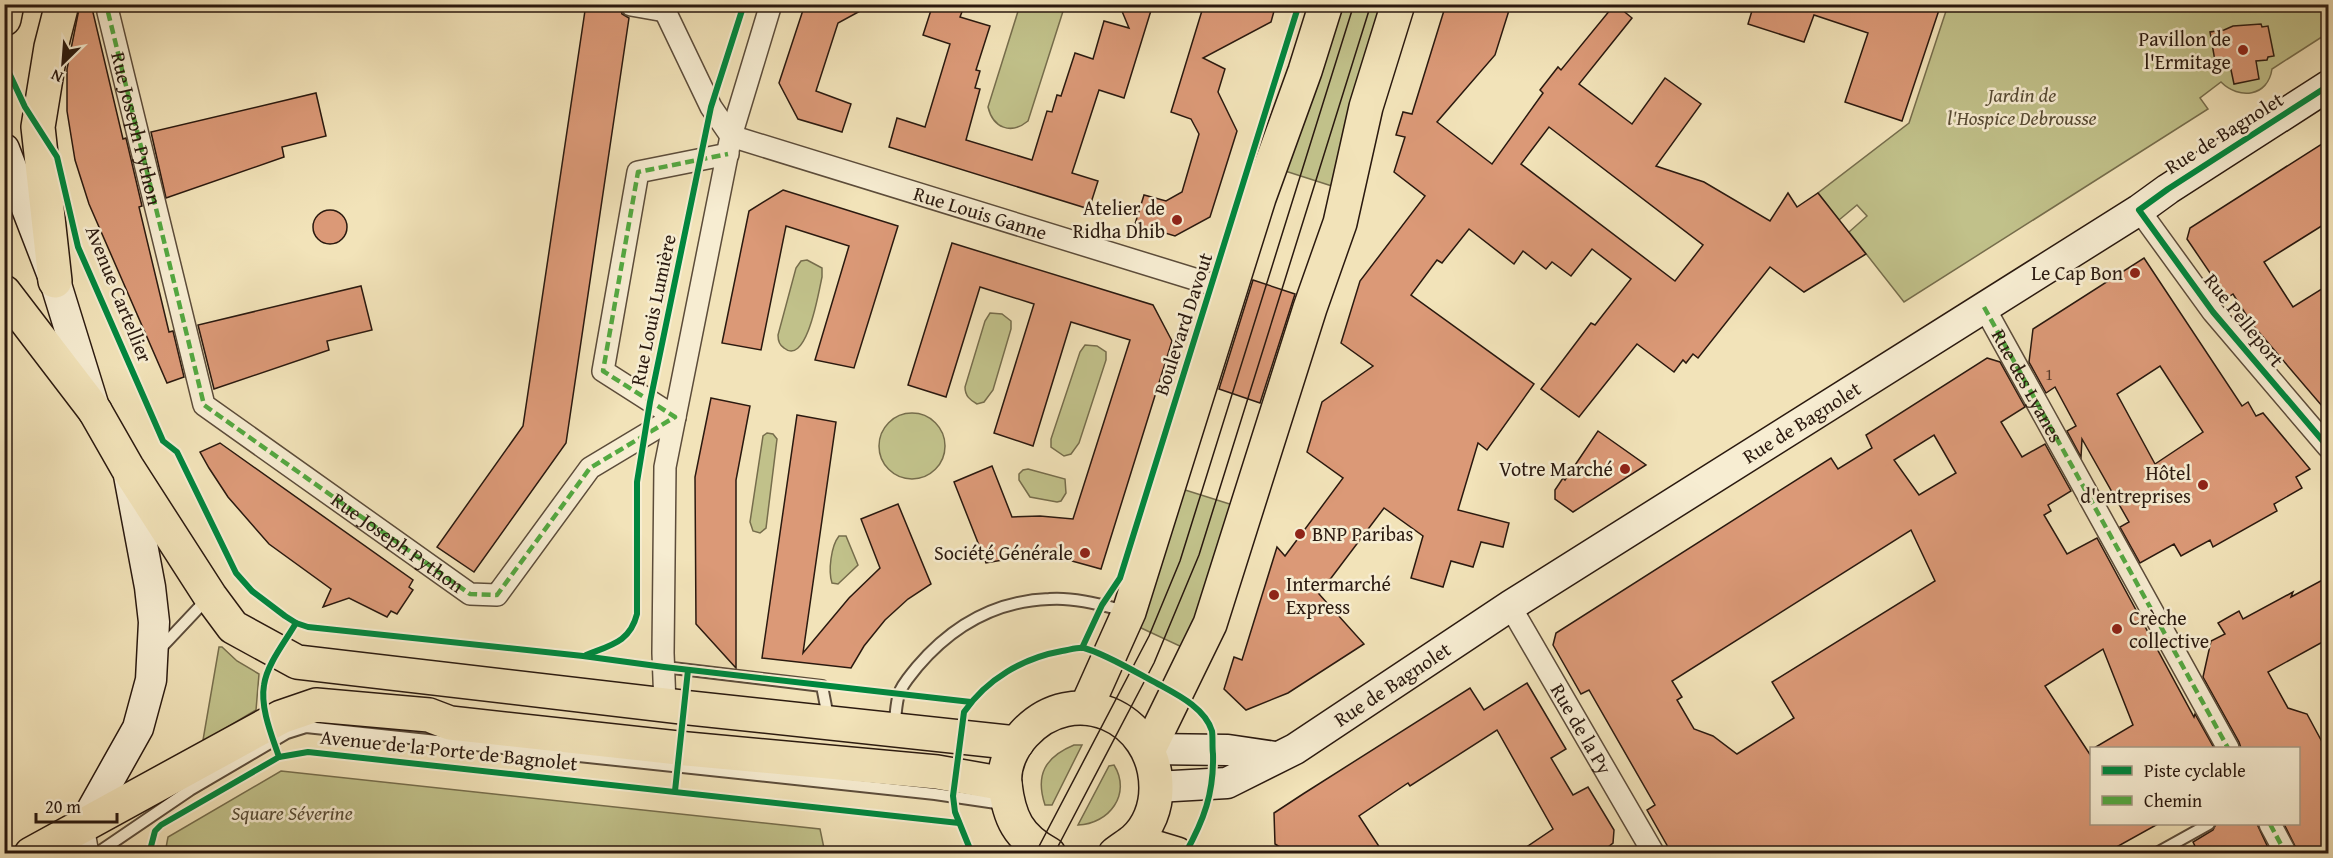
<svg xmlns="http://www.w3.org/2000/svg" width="2333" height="858" viewBox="0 0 2333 858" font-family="'Gentium Book Plus',serif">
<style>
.green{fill:#c1c18a;stroke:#766d4c;stroke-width:1.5}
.building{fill:#db9977;stroke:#2a190f;stroke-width:1.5;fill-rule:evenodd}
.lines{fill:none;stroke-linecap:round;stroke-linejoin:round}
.lane-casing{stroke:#5c4c3a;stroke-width:14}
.street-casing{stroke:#5c4c3a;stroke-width:24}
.secondary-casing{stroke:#2a190f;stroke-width:33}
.primary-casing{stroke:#2a190f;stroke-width:36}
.highway-casing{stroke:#2a190f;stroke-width:36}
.lane{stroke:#f7edd2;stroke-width:10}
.street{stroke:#f7edd2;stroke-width:21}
.secondary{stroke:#f7edd2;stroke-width:30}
.primary{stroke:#f2e3b9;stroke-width:33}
.highway{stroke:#f2e3b9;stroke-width:33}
.tram{stroke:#2a190f;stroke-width:1.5}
.quiet{stroke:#53a941;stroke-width:4.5;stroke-dasharray:9 4.5;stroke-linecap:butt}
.cycleway-casing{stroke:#f7edd2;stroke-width:10}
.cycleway{stroke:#00873e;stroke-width:6}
.poi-dot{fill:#8f2418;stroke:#f7edd2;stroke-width:2}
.labels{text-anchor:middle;stroke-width:5;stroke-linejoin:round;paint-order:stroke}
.number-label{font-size:16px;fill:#563929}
.poi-label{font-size:20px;fill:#2a190f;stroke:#f7edd2;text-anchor:end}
.park-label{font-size:20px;font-style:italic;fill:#574b34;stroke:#f7edd2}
.street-label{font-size:20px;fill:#2a190f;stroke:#f7edd2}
</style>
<rect width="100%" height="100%" fill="#f2e3b9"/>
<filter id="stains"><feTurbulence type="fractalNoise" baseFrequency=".00333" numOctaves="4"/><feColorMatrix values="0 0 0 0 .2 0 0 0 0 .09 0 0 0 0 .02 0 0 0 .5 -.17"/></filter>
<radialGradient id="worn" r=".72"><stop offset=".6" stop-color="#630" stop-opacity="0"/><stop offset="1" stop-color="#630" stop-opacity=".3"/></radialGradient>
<g class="green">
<path d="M1020,5H1065L1028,121C1011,135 993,128 988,107Z"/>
<polygon points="1341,5 1385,5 1335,187 1282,170"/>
<path d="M1948,5H2328V33L2272,69C2268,97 2239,100 2221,82L2200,98L2208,109L1904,302L1849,232L1867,216L1857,205L1839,220L1818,193L1909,123Z"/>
<path d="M807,260L822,268V277C819,290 807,367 784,348C779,345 778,340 778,335L796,268L801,261Z"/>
<path d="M990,313L1002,314L1011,321V329L993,390L984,402L977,404C970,400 965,396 965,387L985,321Z"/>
<polygon points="1085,345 1097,346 1106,352 1106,360 1079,443 1071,454 1064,456 1051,447 1051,439 1080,352"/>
<circle cx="912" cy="446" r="33"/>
<polygon points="767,433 773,434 777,439 766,528 760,533 753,531 750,522 763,436"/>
<polygon points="1028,469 1065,479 1066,493 1061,501 1057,502 1030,497 1019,480 1019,474 1023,470"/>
<polygon points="1182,489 1236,506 1184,648 1139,627"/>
<path d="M839,536H846L858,565L838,584L832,583C828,571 831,546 839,536Z"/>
<polygon points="219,647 222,647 237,661 259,674 256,710 206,740 203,740"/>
<path d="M1074,745H1082L1052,805H1045C1035,775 1045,757 1074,745Z"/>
<path d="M1114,765C1132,794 1109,824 1078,825L1109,766Z"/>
<polygon points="281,771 820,829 825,853 165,853 168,837"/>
</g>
<g class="building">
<polygon points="80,4 91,4 123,139 126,138 142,206 139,207 169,332 173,331 184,377 167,383 89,204 75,160 67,111 67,69"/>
<polygon points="586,4 619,4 622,14 629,18 566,443 474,572 437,547 523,426"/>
<polygon points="805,4 873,4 838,23 816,91 851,104 842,132 798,119 779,83"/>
<polygon points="933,4 965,4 960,17 990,26 976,70 980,71 975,88 980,89 966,140 1032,160 1047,111 1052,112 1057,95 1061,96 1075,53 1093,59 1104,21 1129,28 1119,4 1153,4 1124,98 1099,90 1072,173 1098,181 1089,209 889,147 897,118 925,127 950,44 923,35"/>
<polygon points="1204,4 1276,4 1271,22 1203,58 1225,69 1218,92 1237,131 1210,217 1175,236 1135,224 1144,195 1166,201 1182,192 1199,134 1191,119 1171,112"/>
<path d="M1446,4H1511L1495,55L1437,122L1492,164L1543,93L1540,90L1558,67L1561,70L1615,4L1632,18L1579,84L1632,124L1665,78L1701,104L1656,166L1704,182L1770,221L1788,193L1797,207L1818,193L1866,254L1804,292L1770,267L1698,358L1693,354L1686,363L1683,360L1674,372L1637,344L1579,417L1541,389L1591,323L1595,325L1631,279L1592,249L1571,276L1552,262L1546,269L1523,251L1514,264L1469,229L1442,263L1437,260L1411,295L1534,384L1487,450L1478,443L1458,510L1509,523L1503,547L1481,542L1473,567L1451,561L1443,587L1411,578L1423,536L1384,508L1319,594L1364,644L1288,693L1246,710L1224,689L1234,657L1242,660L1277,547L1285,556L1343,478L1307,452L1322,402L1373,366L1341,343L1360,281L1425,196L1394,172L1405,137L1396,135L1403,112L1412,114ZM1549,127L1703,245L1675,281L1521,164Z"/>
<polygon points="1754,4 1941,4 1902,121 1845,102 1868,33 1814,15 1804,42 1748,24"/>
<polygon points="2261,24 2262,27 2268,26 2274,56 2268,57 2267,60 2256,61 2259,79 2234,84 2230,65 2216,67 2210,32 2224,30 2233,26"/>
<polygon points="316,93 326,136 282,147 284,157 166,198 151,132"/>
<polygon points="2328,140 2328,222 2264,262 2293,307 2328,285 2328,413 2252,324 2233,294 2227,298 2187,239 2190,228"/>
<polygon points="783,190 898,226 854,368 815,360 849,246 786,226 761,350 722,343 749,211"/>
<circle cx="330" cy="227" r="17"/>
<polygon points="952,243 1153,305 1172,341 1101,569 1072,561 1042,557 1014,558 986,563 954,482 992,466 1012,517 1040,516 1073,519 1130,340 1071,322 1033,446 994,433 1034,304 980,287 946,397 908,385"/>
<path d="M2144,258L2242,406L2248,402L2256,416L2263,413L2310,469L2296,477L2302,488L2274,504L2277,511L2213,547L2210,540L2181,556L2174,544L2140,563L2120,527L2129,522L2082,439L2081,457L2067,431L2076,426L2055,387L2046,393L2029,362L2033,329ZM2160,366L2203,432L2155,464L2117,394Z"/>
<polygon points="1253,280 1295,294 1260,403 1219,389"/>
<polygon points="361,286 372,330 327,341 329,350 214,389 198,325"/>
<path d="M1987,358L2000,362L2025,407L2001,422L2022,457L2045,444L2071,491L2048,505L2051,511L2044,515L2067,554L2097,538L2194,717L2195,714L2214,748H2094L2133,725L2103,649L2045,686L2091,756V824H2158L2104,854H1672L1647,810L1655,805L1589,690L1581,694L1553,645L1556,633L1831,458L1838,469L1872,448L1866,435ZM1934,435L1956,473L1919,495L1894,460ZM1911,530L1935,581L1772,682L1794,718L1737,754L1713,736L1694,729L1677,700L1682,697L1672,681Z"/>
<polygon points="711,398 750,406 736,480 736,668 696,624 695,477"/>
<polygon points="797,415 836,422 803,653 849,598 880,568 861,519 898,504 931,584 908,599 885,620 864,646 851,668 762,658"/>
<polygon points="1598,431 1646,465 1573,512 1555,499 1555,490 1563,478 1565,480"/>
<polygon points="220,443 413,580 409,587 413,590 397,614 391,611 387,617 349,598 323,607 331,589 269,544 228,497 209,468 200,452"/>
<polygon points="2328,577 2328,639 2268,672 2288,708 2307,714 2328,753 2328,854 2299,854 2284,824 2298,824 2298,748 2241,748 2239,742 2203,677 2211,641 2225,634 2218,623 2239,611 2243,619 2293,592 2291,597"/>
<polygon points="1527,683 1566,749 1551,758 1573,795 1588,787 1614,830 1613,843 1599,854 1516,854 1553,829 1497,730 1410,786 1408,783 1359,816 1384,854 1291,854 1275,844 1274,813 1303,794 1470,688 1484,710"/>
<polygon points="2216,824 2257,824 2271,854 2199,854 2193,842 2213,830"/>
</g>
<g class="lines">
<defs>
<g id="lane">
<polyline points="158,651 207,599"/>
<polyline points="664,667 822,686 828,717"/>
<path d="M894,726C896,715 896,703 899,694C902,684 911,675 917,667C951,627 995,601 1049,599C1074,597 1102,605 1126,611"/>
<polyline points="96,854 190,790 287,733 306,727 935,794 1003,804"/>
<polyline points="2155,854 2209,824"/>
</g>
<g id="street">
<polyline points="666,4 665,11 711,107 731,136"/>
<polyline points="631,5 665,11"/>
<polyline points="108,12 204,405 470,594 497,595 590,468 675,417 603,371 638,172 728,154"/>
<path id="s1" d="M731,136L1230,290"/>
<polyline points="2139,210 2213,312 2328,447"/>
<polyline points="1984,307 2228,748"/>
<path id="s2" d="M1510,606L1654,854"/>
<polyline points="665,705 663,653 665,467 731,136 771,4"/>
<polyline points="2270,824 2286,854"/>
<polyline points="83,826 88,854"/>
</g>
<g id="secondary">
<polyline points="4,149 55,281 93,404"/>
<polyline points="1149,749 1228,750 1275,757"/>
<path id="s3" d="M1156,787L1227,783L1295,749L1510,606L2139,210L2168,189L2328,86"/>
<polyline points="83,826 138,728 151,680 154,622 150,587 128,470"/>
</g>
<g id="primary">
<polyline points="95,411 127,467 210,596 233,627 297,662 690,708 1017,743"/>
<polyline points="1086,708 1129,612 1259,198 1305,71 1326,4"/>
<polyline points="1149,749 1210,624 1310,308 1340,223 1366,107 1398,4"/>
<polyline points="1134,841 1177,854"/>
<polyline points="31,854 281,717 316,705 429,715 450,723 687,749 937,772 1005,784"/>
<path d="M1049,854C1018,837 1009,818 1005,784C1003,766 1012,747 1024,734C1073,680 1156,716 1156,788C1156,807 1149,827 1134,840C1128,845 1121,849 1115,854"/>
</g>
<g id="highway">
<polyline points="4,19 7,4"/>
<polyline points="55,281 38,127 51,47 62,4"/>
<polyline points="4,292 95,411"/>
</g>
</defs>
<use href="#lane" class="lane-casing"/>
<use href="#street" class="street-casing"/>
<use href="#secondary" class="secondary-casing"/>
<use href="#primary" class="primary-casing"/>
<use href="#highway" class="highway-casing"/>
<use href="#lane" class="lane"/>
<use href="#street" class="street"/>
<use href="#secondary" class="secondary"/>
<use href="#primary" class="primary"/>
<use href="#highway" class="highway"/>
<g class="tram">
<polyline points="1035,854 1149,636 1180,561 1354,4"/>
<polyline points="1054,854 1154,663 1199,555 1371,4"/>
</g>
<g class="quiet">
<path id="s4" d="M108,12L204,405L470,594L497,595L590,468L675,417L603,371L638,172L728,154"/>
<path id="s5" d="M1984,307L2228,748"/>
<polyline points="2270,824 2286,854"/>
</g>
<defs>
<g id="cycleway">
<polyline points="4,62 25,107 57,157 78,247 163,441 177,452 236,573 252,591 285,616 296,623 308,627 583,656 664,667 971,702"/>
<polyline points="2328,86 2168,189 2139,210 2213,312 2328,447"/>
<polyline points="1082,648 1102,605 1120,578 1299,4"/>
<path d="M586,655C611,645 630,642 637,614V482L650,402L711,107L744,4"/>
<path d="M279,757C272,736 260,708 264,685C267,664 285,642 296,623"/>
<polyline points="675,791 688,670"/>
<polyline points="149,854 155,831 161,825 279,757 308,752 959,823"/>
<path d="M972,854L955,812L953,796L964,712C987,679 1023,658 1062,651C1069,650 1078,647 1084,648C1106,654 1137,673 1158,684C1178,695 1205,708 1212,731C1213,738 1212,747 1213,754C1214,793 1204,820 1185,854"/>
</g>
</defs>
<use href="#cycleway" class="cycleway-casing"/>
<use href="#cycleway" class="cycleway"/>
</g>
<g class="poi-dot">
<circle cx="2243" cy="50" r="6"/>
<circle cx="1177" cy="220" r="6"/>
<circle cx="2135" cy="273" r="6"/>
<circle cx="1625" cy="469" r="6"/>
<circle cx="2203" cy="485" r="6"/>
<circle cx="1300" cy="534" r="6"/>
<circle cx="1085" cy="553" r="6"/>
<circle cx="1274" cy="595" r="6"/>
<circle cx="2117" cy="629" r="6"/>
</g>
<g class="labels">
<g class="number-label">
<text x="2049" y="380">1</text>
</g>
<g class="poi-label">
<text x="2231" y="46">Pavillon de<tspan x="2231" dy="23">l'Ermitage</tspan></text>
<text x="1165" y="215">Atelier de<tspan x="1165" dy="23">Ridha Dhib</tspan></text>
<text x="2123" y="280">Le Cap Bon</text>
<text x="1613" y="476">Votre Marché</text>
<text x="2191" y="480">Hôtel<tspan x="2191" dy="23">d'entreprises</tspan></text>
<text x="1312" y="541" text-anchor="start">BNP Paribas</text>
<text x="1073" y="560">Société Générale</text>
<text x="1286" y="591" text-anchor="start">Intermarché<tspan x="1286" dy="23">Express</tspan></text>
<text x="2129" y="625" text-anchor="start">Crèche<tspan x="2129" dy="23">collective</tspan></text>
</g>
<g class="park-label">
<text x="2022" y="102">Jardin de<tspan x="2022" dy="23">l'Hospice Debrousse</tspan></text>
<text x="292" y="820">Square Séverine</text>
</g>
<g class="street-label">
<text dy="7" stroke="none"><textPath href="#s4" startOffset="120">Rue Joseph Python</textPath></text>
<text transform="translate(2224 133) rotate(-32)" y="7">Rue de Bagnolet</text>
<text dy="7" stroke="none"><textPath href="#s1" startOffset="261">Rue Louis Ganne</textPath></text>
<text transform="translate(119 294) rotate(68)" y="7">Avenue Cartellier</text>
<text transform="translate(653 310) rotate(-78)" y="7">Rue Louis Lumière</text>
<text transform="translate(2244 320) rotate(51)" y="7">Rue Pelleport</text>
<text transform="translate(1183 324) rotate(-72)" y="7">Boulevard Davout</text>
<text dy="7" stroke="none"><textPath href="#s5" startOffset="90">Rue des Lyanes</textPath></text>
<text dy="7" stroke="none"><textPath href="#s3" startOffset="750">Rue de Bagnolet</textPath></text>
<text dy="7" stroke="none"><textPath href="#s4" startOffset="642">Rue Joseph Python</textPath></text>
<text dy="7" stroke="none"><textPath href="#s3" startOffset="264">Rue de Bagnolet</textPath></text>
<text dy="7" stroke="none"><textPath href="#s2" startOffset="142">Rue de la Py</textPath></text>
<text transform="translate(449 750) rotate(6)" y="7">Avenue de la Porte de Bagnolet</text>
</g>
</g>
<rect width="2333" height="858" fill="none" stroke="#f2e3b9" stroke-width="24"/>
<rect x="6" y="6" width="2321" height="846" fill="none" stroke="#2a190f" stroke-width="3"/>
<rect x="12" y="12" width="2309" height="834" fill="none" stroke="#2a190f" stroke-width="1.5"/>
<rect x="2090" y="747" width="210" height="78" fill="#f7edd2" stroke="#a59884" stroke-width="1.5"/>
<rect x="2102" y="766" width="30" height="9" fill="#00873e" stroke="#a59884" stroke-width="1.5"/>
<text x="2144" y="777" font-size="18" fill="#2a190f">Piste cyclable</text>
<rect x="2102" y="796" width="30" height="9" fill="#53a941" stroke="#a59884" stroke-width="1.5"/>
<text x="2144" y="807" font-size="18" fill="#2a190f">Chemin</text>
<g transform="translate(63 63) rotate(205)" stroke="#f7edd2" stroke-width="4.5" paint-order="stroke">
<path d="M0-4.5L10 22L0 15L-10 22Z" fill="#2a190f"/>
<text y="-9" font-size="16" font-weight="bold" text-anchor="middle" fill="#2a190f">N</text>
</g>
<path d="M36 813v9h81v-9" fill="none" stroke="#2a190f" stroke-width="3"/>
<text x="45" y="813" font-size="18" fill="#2a190f" stroke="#f7edd2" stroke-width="4.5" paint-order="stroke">20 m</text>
<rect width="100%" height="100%" filter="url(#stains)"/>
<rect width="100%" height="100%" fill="url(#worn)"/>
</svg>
